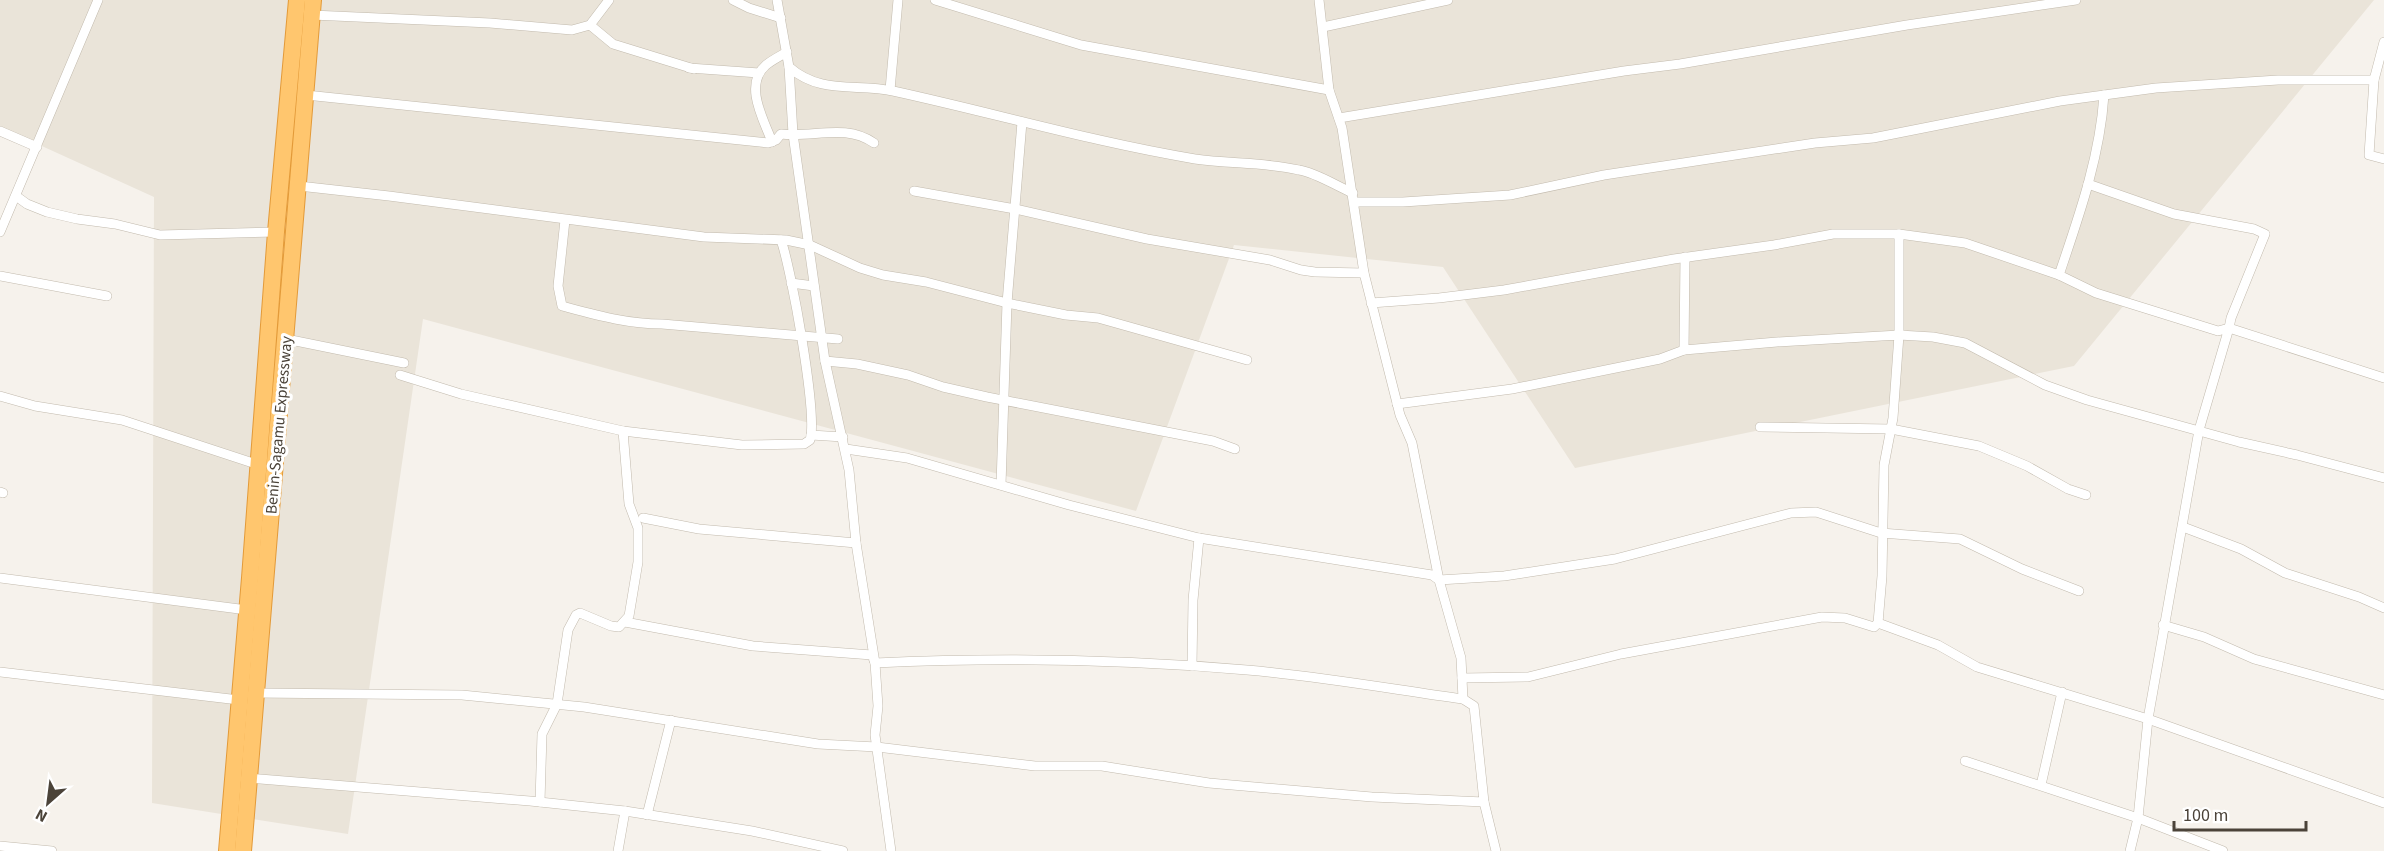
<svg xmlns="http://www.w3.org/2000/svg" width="2384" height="851" viewBox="0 0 2384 851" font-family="'Source Sans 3',sans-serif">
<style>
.residential{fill:#eae4d9}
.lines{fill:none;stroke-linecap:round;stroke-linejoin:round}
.street-casing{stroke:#c2baad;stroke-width:10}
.highway-casing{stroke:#e39a39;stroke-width:18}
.street{stroke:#fff;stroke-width:9}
.highway{stroke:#ffc66e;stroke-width:16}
.labels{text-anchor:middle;stroke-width:6;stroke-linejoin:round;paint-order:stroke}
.street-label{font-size:16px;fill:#4b4339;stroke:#fff}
</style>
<rect width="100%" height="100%" fill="#f6f2ec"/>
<polygon class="residential" points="0,0 2374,0 2074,366 1575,468 1443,267 1234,245 1136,511 423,319 348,834 152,803 154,197 0,127"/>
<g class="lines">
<defs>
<g id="street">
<polyline points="733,0 749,8 781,18"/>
<polyline points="777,0 789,67 793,134 825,361 849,470 856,543 875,663 878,706 875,735 891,851"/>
<polyline points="935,0 1081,45 1329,90"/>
<polyline points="1319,0 1329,90 1342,128 1364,273 1400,415 1412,443 1439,580 1461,658 1463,699"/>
<polyline points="312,15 490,23 572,30 590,25 609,0"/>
<polyline points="590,25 613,44 694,69"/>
<polyline points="1323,27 1448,0"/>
<polyline points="2384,42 2374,80 2369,155 2384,159"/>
<path d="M789,67C821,95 856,83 893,91C994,113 1093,142 1195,159C1229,164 1265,162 1299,170C1317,173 1336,186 1353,193"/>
<polyline points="689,68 759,73"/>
<polyline points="890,90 898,0"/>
<path d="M306,95L768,143L776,140L781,134C814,138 845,123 874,143"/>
<polyline points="1339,118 1624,71 1680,64 1907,25 2076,0"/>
<polyline points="0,131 37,147"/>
<path d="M772,142C764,120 743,85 766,65C772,60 780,56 787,52"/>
<polyline points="2088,184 2174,214 2254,229 2265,234 2231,318 2229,328 2384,378"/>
<polyline points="299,186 389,196 704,237 786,240 810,245 860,268 883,275 926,282 1007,303 1066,315 1098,318 1247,360"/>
<polyline points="914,191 1015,209 1147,239 1270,260 1301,270 1315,272 1364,273"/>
<polyline points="16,196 27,204 47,212 77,219 115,224 160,235 276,232"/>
<polyline points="1355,202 1403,202 1510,195 1604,175 1815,143 1873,138 2060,101 2156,88 2278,80 2374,80"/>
<path d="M565,220L558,286L562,306C596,315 627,324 662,324L838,339"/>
<polyline points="0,232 98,0"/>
<polyline points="1899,234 1899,335 1933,337 1965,343 2045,385 2087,400 2239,442 2297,455 2384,478"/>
<polyline points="2059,275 2096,293 2218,331 2229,328 2199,430 2148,719 2138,818 2130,851"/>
<polyline points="0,276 107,296"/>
<polyline points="791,283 814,286"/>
<path d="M1371,303L1439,298L1504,290L1674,259L1774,245L1833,234H1899L1965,243L2059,275C2079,216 2100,157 2104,95"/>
<polyline points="286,339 404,363"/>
<polyline points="825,361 857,364 908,375 943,387 987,397 1213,441 1235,449"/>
<polyline points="400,375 461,394 623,431"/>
<polyline points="0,396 35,406 122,420 259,465"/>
<polyline points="1397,404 1512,389 1660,359 1684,350"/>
<polyline points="1760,427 1891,429 1979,446 2027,466 2068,489 2086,495"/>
<polyline points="811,435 843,437"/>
<polyline points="846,449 907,458 1069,505 1199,538 1432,575 1439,580 1504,576 1615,559 1791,513 1816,512 1881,533 1960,539 2022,569 2079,591"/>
<polyline points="1001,485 1007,303 1022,122"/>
<polyline points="0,492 3,493"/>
<polyline points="643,518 699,529 856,543"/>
<polyline points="2183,527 2241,549 2285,573 2359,597 2384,608"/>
<polyline points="0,578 247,610"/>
<polyline points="1878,623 1938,645 1977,667 2148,719 2384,803"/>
<polyline points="2163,625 2204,637 2254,659 2384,695"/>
<polyline points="1192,666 1193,600 1199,538"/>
<polyline points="0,672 239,700"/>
<polyline points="1462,678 1528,677 1621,654 1822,617 1845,618 1874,627 1878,623 1882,576 1884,465 1893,418 1899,335 1777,342 1684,350 1685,257"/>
<path d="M255,693L462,695L584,707L818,744L877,747L1035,766H1102L1209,783L1372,797L1484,802L1474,706L1463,699C1391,689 1319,676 1247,670C1123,659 999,657 875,663L872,655L753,646L625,622"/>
<polyline points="1965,761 2138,818 2223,851"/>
<polyline points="248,778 530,801 625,811 752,831 843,851"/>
<polyline points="2041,785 2062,692"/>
<path d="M540,802L542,734L557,704L568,630L576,615L580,613L611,626L619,627L629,616L638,562V528L629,504L623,431L742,445L804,444L810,440C818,415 791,268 781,240"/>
<polyline points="1484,802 1496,851"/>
<polyline points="647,815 671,720"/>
<polyline points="0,846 52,851"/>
<polyline points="618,851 625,811"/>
</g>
<g id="highway">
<polyline points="227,851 250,578 276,232 297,0"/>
<polyline points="243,851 313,0"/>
</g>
</defs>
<use href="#street" class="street-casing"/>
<use href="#highway" class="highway-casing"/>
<use href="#street" class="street"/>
<use href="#highway" class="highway"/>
</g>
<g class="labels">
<g class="street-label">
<text transform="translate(278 425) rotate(-85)" y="6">Benin-Sagamu Expressway</text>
</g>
</g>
<g transform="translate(48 803) rotate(208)" stroke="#ffffff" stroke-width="4.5" paint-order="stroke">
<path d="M0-4.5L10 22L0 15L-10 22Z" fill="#4b4339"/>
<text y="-9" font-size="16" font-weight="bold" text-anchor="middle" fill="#4b4339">N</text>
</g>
<path d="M2174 821v9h132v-9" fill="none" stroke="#4b4339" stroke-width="3"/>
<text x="2183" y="821" font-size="18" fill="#4b4339" stroke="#ffffff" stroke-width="4.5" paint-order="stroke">100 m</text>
</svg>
